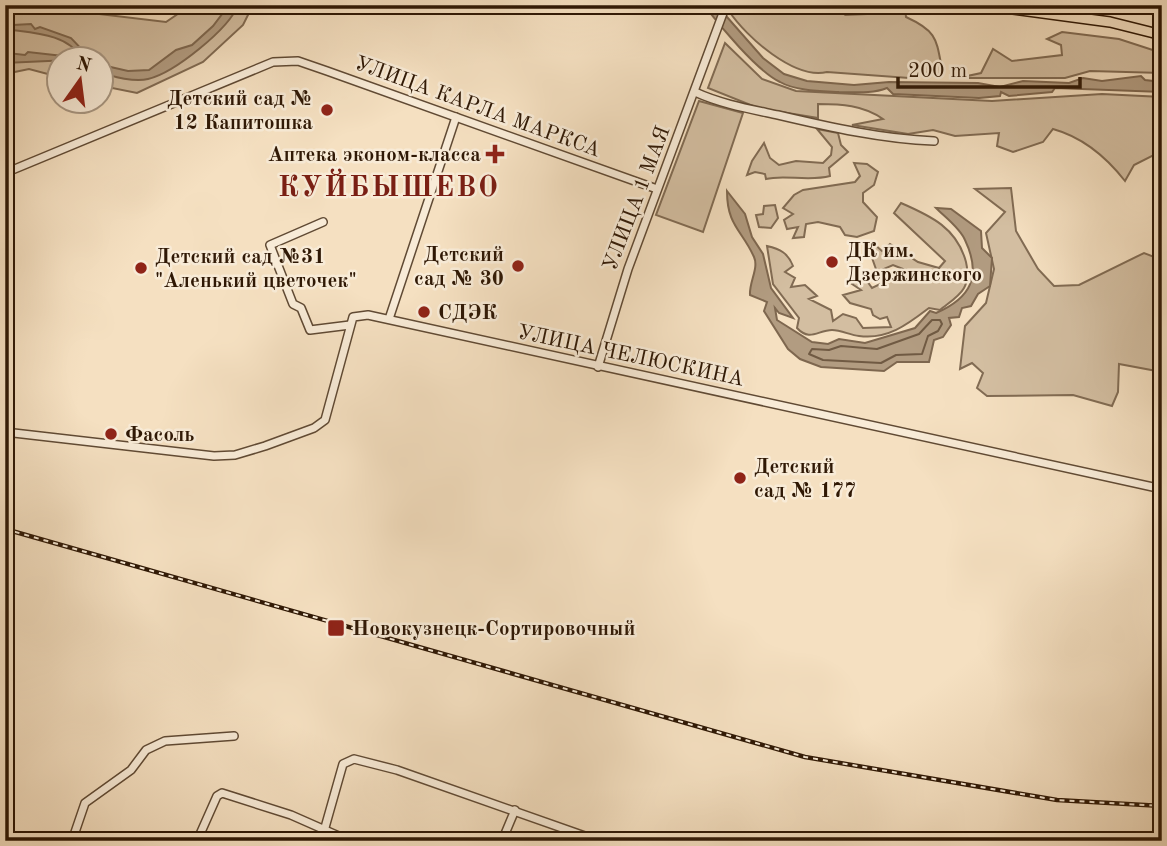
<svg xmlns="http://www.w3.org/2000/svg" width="1167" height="846" viewBox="0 0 1167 846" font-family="'Old Standard TT',serif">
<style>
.green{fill:#d3bea1;stroke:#816b53;stroke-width:2}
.water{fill:#b29c81;stroke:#7e674f;stroke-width:2}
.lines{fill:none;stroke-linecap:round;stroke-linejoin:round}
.shore{stroke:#705a43;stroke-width:2}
.minor-casing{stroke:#604a34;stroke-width:10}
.major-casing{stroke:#2f1805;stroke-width:12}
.minor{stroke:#f8ebd7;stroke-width:7}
.major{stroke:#f5e0c1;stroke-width:9}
.rail-casing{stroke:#2f1805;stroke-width:4.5}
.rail{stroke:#f8ebd7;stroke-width:2;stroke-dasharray:5;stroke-linecap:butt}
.poi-dot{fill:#8f2418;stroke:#f8ebd7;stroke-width:2.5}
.labels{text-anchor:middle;stroke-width:5;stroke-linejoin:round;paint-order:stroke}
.poi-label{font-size:21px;font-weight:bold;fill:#2f1805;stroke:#f8ebd7;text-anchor:start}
.street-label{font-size:21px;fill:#2f1805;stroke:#f8ebd7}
.district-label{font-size:28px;font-weight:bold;letter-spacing:2px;fill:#7a1f14;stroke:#f8ebd7}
</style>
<rect width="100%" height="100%" fill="#f5e0c1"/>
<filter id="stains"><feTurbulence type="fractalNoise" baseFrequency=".00286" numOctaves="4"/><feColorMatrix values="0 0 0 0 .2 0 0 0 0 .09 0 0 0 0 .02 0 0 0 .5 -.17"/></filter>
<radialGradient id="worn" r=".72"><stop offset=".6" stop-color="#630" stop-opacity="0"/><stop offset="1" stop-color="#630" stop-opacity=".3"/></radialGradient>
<g class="green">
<polygon points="191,5 253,5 243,25 203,62 137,93 102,86 102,60 60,60 59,77 29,69 5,74 5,14 74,11 166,22"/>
<path d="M732,5H748L751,12L760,6L771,8L794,5L791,10C802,9 823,14 831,12C840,10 843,5 853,5L846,15L867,14L878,6L891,9L905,7L906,17C939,32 936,40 943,74L921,72L909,78L827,72C795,80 746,37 729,11Z"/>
<polygon points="1062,32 1119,39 1162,53 1162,73 1090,71 1065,78 958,78 981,73 993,49 1012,61 1062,55 1061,45 1047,39"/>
<path d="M725,43L762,79L796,91L992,101L1102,94L1162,97V151L1134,165L1125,181C1107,158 1082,137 1053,129L1043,142L1013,152L997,146L999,133L955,136L933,130L908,134L852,125L883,119C863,105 841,104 818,104V118L758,108L708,88Z"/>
<polygon points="699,101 743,113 703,232 656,215"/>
<path d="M817,129L838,133L841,145L848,152L829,168L830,176C808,182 784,174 766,179L765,174L755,172L747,175L752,161L764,143L770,158L779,165L796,161L823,163L831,155L832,147Z"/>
<polygon points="854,163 867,164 878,172 874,185 863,193 863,202 877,217 874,231 857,237 845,235 840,227 818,222 806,224 804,237 793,238 798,227 787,229 784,220 793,214 783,208 794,195 803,190 855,182 860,176"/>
<polygon points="1011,188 1016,231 1038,269 1054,286 1079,285 1144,253 1162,260 1162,372 1119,364 1118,392 1112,406 1073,395 987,396 977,388 983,373 972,363 960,369 965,326 986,303 994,269 986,233 1005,212 975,189"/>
<path d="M901,203C931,216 957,228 966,262C968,270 968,281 964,288C959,297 947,304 940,310L929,308C908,324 888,340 859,336C850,335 841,330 832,330C818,330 810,342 797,328L799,318L773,284L767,246C780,249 788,253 793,266L785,272L795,278L791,287L805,285L817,296L809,299L831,310L833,321L843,314L856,318L863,328L891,327L887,317L880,319L873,315L871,309L850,303L843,295L861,290L852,284L857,280L867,281L872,288L897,276L903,269L893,265L877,272L871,255L874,244L882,251L890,244L918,262L939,268L945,261L894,213Z"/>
<polygon points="775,205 778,218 771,228 759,227 756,215 763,214 764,206"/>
</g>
<g class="water">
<path d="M229,5H238C229,29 174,73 148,79C137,82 111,78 102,71V65L128,71L149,70L176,50L192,45L213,26Z"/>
<path d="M704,5H715L720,9L763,58L784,74L807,81L854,85L889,82L978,83L1000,87L1023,81L1069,83L1083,78L1102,81L1141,76L1145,80L1162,82V92L1055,88L1052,92L1009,96L1001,92L1000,96L979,98L893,94L887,88C872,94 855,92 839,92C820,91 796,91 780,82C757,71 720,26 704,5Z"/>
<path d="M31,24L35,29L40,27L71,38L91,59L5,63L8,53L25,55L28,52L81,58C68,33 30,33 5,29L13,25Z"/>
<path d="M727,191L745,214L752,237L763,254L771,288L793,318L779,313L775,308L777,320L812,342L828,344L839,339L865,343L915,328L930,311L936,313C971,298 982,276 965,240C960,228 945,217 936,208L951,209L981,231L982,248L992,258L990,286L978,294L971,306L962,308L959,317L949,318L951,325L943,337L934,340L929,362H897L884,371L821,367L800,359L788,349L764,311L767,302L750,295C749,282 759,268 754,257C742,230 727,226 727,191Z"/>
</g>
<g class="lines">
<polygon class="shore" points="932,320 940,320 942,324 938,331 928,336 922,354 896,355 881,363 823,360 809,354 812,349 829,350 841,346 877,349 919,334"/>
<defs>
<g id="minor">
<path d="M695,92C721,104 750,109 778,115C829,127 882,139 934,141"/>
<polyline points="5,173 273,62 298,61 327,71 657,189"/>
<polyline points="323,222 270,245 293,304 301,308 310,330 350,325"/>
<polyline points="389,319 456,117"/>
<polyline points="598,367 628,269 726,5"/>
<polyline points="5,432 214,456 235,455 265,446 314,428 325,420 353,317 368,315 1162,489"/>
<polyline points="324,831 343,764 354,759 397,770 599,841"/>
<polyline points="72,841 85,803 131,770 146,750 165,741 234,736"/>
<polyline points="197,841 217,796 222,793 291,815 350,841"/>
<polyline points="502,841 515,810"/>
</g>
<polyline id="major" points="982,5 1110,22 1162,35"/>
</defs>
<use href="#minor" class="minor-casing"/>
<use href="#major" class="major-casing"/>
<use href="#minor" class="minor"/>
<use href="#major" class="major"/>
<defs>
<polyline id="rail" points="5,529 805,757 1057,800 1162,806"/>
</defs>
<use href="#rail" class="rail-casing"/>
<use href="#rail" class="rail"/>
</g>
<g class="poi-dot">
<circle cx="327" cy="110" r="7"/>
<path d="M491.5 143.5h7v7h7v7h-7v7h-7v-7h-7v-7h7z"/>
<circle cx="832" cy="262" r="7"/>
<circle cx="518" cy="266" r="7"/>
<circle cx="141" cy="268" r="7"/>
<circle cx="424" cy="312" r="7"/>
<circle cx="111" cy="434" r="7"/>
<circle cx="740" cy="478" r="7"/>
<rect x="327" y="619" width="18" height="18" rx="3.5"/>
</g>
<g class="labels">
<g class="poi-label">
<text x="313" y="105" text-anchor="end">Детский сад №<tspan x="313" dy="24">12 Капитошка</tspan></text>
<text x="481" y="161" text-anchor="end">Аптека эконом-класса</text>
<text x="846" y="257">ДК им.<tspan x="846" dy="24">Дзержинского</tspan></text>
<text x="504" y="261" text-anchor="end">Детский<tspan x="504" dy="24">сад № 30</tspan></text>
<text x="155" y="263">Детский сад №31<tspan x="155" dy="24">"Аленький цветочек"</tspan></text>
<text x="438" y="319">СДЭК</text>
<text x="125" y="441">Фасоль</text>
<text x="754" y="473">Детский<tspan x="754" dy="24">сад № 177</tspan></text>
<text x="352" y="635">Новокузнецк-Сортировочный</text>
</g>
<g class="street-label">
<text transform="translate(478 106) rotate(20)" y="7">УЛИЦА КАРЛА МАРКСА</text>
<text transform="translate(636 198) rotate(-69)" y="7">УЛИЦА 1 МАЯ</text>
<text transform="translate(631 355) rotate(12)" y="7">УЛИЦА ЧЕЛЮСКИНА</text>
</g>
<g class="district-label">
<text x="389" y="196">КУЙБЫШЕВО</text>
</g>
</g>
<rect width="1167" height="846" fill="none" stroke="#f5e0c1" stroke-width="28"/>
<rect x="7" y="7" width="1153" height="832" fill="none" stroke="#2f1805" stroke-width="3.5"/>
<rect x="14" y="14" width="1139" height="818" fill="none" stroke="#2f1805" stroke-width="2"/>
<g transform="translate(80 80) rotate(14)"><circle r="33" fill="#f8ebd7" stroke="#a89783" stroke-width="2"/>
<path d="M0-5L12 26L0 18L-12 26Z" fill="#8f2418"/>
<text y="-10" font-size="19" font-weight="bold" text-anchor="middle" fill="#2f1805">N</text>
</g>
<path d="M898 77v10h182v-10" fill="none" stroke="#2f1805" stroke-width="3.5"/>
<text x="908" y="77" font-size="21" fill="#2f1805" stroke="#f8ebd7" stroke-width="5" paint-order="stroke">200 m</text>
<rect width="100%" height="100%" filter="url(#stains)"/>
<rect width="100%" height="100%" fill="url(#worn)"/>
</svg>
